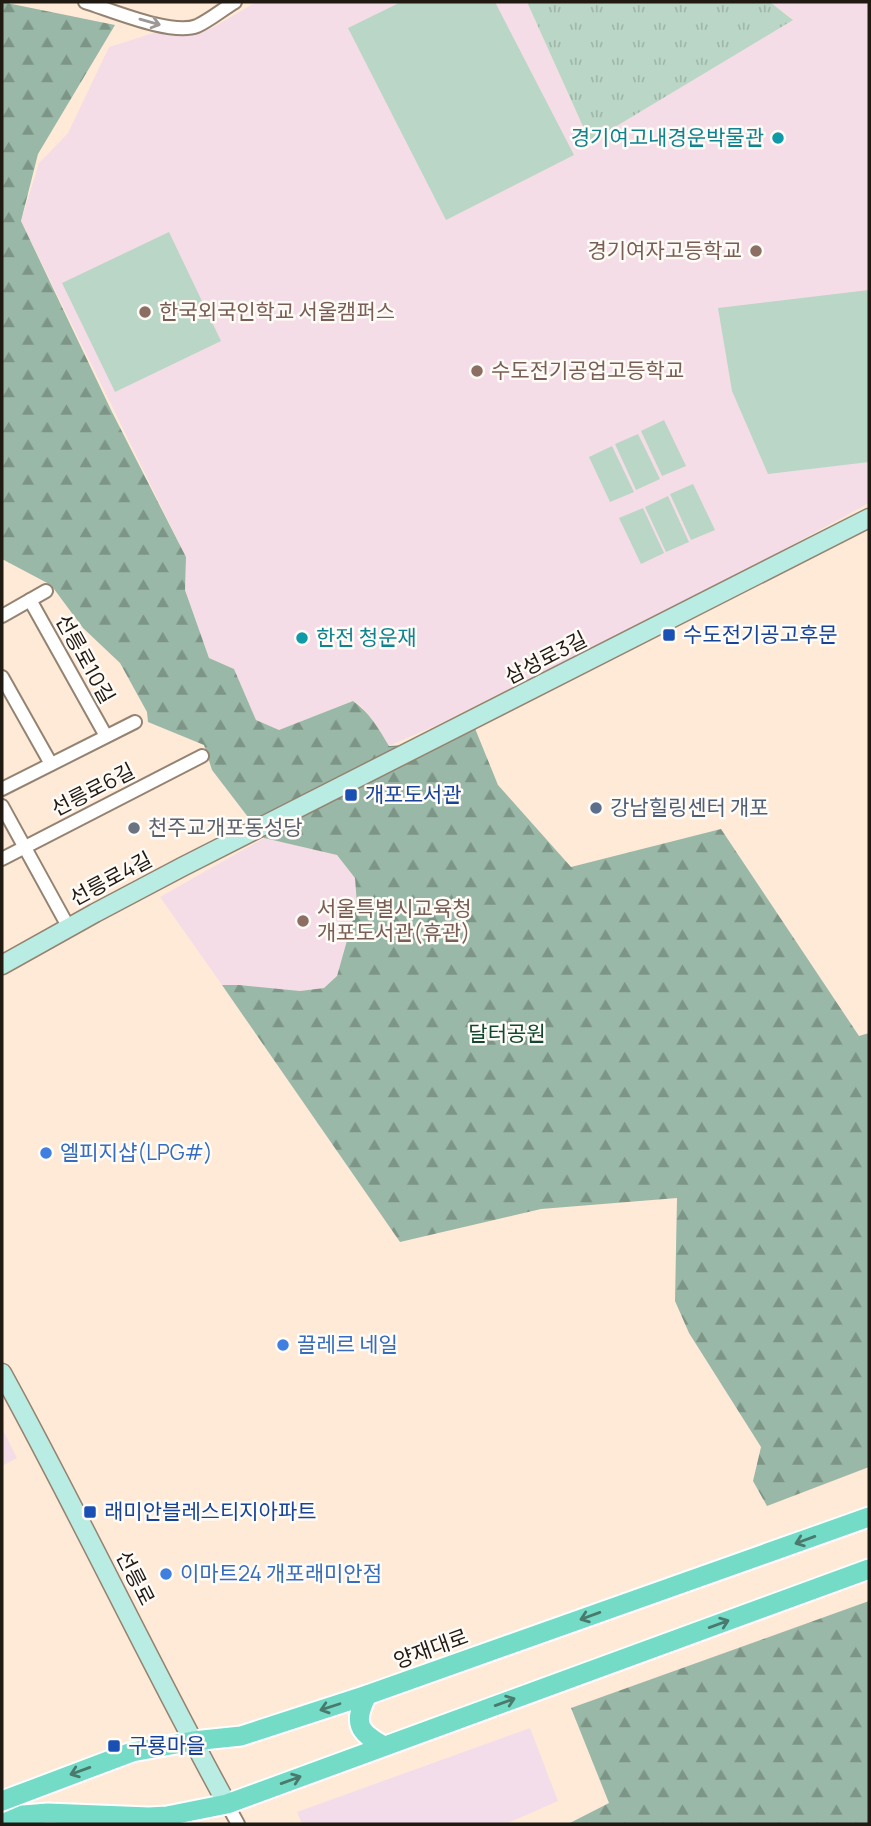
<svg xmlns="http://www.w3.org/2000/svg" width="871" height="1826" viewBox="0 0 871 1826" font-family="Manrope,'Noto Sans KR',sans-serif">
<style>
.industrial{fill:#f4ddea}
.education{fill:#f5dde7}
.grass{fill:url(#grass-tufts)}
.forest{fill:url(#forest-firs)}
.garden{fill:#bad6c6}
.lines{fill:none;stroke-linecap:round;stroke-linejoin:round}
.street-casing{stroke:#958372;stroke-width:16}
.secondary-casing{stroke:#958372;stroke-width:21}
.primary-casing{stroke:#fff;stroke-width:23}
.street{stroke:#fff;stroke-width:12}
.secondary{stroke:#b9ede3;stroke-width:18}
.primary{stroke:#74dbc7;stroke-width:19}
.oneway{stroke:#9b9895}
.oneway2{stroke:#4a7a6d}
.culture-dot{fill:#0f9aa8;stroke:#fffbf7;stroke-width:2.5}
.education-dot{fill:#8d6e63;stroke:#fffbf7;stroke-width:2.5}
.transit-dot{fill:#1a4fb4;stroke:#fffbf7;stroke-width:2.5}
.service-dot{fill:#5c6f8a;stroke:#fffbf7;stroke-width:2.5}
.worship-dot{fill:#6b7280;stroke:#fffbf7;stroke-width:2.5}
.shop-dot{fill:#3f7fe0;stroke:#fffbf7;stroke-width:2.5}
.labels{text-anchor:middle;stroke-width:5;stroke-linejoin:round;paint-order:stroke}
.culture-label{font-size:21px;fill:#0d838f;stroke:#fffbf7;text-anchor:end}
.education-label{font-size:21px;fill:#785e54;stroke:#fffbf7;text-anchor:start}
.transit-label{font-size:21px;fill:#164399;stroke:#fffbf7;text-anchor:start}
.street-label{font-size:21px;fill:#211a13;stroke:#fffbf7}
.service-label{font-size:21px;fill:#4e5e75;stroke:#fffbf7;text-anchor:start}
.worship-label{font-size:21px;fill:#5b616d;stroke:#fffbf7;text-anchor:start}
.park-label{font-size:21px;fill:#0f4830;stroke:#fffbf7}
.shop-label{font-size:21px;fill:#366cbe;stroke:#fffbf7;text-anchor:start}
</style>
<defs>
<pattern id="grass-tufts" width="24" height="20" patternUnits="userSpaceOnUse" patternTransform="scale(1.75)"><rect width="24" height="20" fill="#bad6c6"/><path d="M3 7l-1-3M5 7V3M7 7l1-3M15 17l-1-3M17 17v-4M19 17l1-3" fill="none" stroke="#a0b7a9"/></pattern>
<pattern id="forest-firs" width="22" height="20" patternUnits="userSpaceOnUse" patternTransform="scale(1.75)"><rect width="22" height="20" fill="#9ab8a7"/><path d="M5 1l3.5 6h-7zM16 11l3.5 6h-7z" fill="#7d9587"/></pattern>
</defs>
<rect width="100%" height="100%" fill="#ffead7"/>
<polygon class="industrial" points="530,1728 558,1801 506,1824 302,1824 297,1812"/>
<g class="education">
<polygon points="256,2 527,2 590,142 793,19 770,2 869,2 869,503 730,579 437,725 389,746 379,729 362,707 353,701 279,730 256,720 234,669 209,658 185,590 186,557 21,221 39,163 68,133 109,47 163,30 201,31 212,28"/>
<polygon points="264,838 338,855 355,878 357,905 337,976 324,988 300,991 222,985 160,897"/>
<polygon points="2,1428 17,1458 2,1466"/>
</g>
<polygon class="grass" points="527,2 770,2 793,20 590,142"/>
<g class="forest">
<path d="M2,2L115,25L38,154L21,221L112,412L186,557L185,590L209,658L234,669L256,720L279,730L353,701C369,712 379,729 389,746L423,744L474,726L498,785L571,867L721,829L859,1036L869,1033V1467L767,1506L753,1481L761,1447L689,1333L675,1301L677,1198L541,1209L400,1242L222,985H239L300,991L324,988L337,976L357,905L355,878L337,855L264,838L212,770L204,745L148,722L147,712L120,663L83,628L51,585L2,559Z"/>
<polygon points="869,1601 869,1824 568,1824 609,1803 571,1708"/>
</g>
<g class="garden">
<polygon points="401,2 495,2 574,155 446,220 348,28"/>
<polygon points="169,232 221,341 115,392 62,283"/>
<polygon points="869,290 869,462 768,474 732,391 718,308"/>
<polygon points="664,420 686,466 662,476 641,431"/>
<polygon points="638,434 660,479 636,490 615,444"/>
<polygon points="612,446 634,492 610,502 589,457"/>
<polygon points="693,484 715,530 691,540 670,494"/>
<polygon points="668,496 689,542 666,552 645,507"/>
<polygon points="643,508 664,553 641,564 619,518"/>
</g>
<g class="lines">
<defs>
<g id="street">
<path d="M85,2C111,10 172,36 197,26C210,20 223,9 235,2"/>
<polyline points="30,600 106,736"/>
<polyline points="2,616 46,591"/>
<polyline points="2,677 51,764"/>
<polyline points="2,789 135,722"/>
<polyline points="2,806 69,928"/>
<polyline points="2,859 202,756"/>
<polyline points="227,1804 238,1824"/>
</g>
<g id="secondary">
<polyline points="2,965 95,913 182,867 869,518"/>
<path d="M2,1373C80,1515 149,1662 227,1804"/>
</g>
<g id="primary">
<path d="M367,1695C353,1723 358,1732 384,1746"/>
<polyline points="2,1801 132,1752 193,1741 241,1736 367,1695 869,1517"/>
<polyline points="2,1824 23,1815 48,1813 149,1817 167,1816 227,1804 869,1569"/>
</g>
</defs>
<use href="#street" class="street-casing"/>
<use href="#secondary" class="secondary-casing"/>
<use href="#primary" class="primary-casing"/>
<use href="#street" class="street"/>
<use href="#secondary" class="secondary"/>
<use href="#primary" class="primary"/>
</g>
<defs><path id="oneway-shaft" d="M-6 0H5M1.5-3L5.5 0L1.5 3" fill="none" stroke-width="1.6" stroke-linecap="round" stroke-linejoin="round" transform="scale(1.75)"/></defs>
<use class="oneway" href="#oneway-shaft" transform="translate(150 22) rotate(16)"/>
<g class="oneway2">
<use href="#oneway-shaft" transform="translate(805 1540) rotate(160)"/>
<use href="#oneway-shaft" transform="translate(590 1616) rotate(160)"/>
<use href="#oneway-shaft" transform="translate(719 1624) rotate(-20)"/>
<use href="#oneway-shaft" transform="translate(505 1702) rotate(-20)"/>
<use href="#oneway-shaft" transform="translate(330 1707) rotate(162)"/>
<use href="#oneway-shaft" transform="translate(80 1771) rotate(160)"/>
<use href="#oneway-shaft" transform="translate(291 1780) rotate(-20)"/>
</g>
<g class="culture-dot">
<circle cx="778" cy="138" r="7"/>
<circle cx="302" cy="638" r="7"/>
</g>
<g class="education-dot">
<circle cx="756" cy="251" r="7"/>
<circle cx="145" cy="312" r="7"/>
<circle cx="477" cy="371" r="7"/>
<circle cx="303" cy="921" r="7"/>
</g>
<g class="transit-dot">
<rect x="662" y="628" width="14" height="14" rx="3.5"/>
<rect x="344" y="788" width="14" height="14" rx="3.5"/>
<rect x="83" y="1505" width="14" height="14" rx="3.5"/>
<rect x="107" y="1739" width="14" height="14" rx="3.5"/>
</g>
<circle class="service-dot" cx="596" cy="808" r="7"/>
<circle class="worship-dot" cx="134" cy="828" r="7"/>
<g class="shop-dot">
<circle cx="46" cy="1153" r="7"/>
<circle cx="283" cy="1345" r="7"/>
<circle cx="166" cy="1574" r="7"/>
</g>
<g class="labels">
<g class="culture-label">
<text x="764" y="145">경기여고내경운박물관</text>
<text x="316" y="645" text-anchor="start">한전 청운재</text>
</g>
<g class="education-label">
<text x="742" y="258" text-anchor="end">경기여자고등학교</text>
<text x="159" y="319">한국외국인학교 서울캠퍼스</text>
<text x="491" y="378">수도전기공업고등학교</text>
<text x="317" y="916">서울특별시교육청<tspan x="317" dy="24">개포도서관(휴관)</tspan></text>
</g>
<g class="transit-label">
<text x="683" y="642">수도전기공고후문</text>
<text x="365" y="802">개포도서관</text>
<text x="104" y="1519">래미안블레스티지아파트</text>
<text x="128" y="1753">구룡마을</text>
</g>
<g class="street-label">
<text transform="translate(546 658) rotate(-27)" y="7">삼성로3길</text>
<text transform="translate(85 659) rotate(61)" y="7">선릉로10길</text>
<text transform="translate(93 790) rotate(-27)" y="7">선릉로6길</text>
<text transform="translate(111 879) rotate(-28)" y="7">선릉로4길</text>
<text transform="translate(135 1578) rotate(63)" y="7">선릉로</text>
<text transform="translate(431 1649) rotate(-20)" y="7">양재대로</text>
</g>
<g class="service-label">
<text x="610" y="815">강남힐링센터 개포</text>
</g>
<g class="worship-label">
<text x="148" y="835">천주교개포동성당</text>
</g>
<g class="park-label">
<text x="507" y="1041">달터공원</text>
</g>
<g class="shop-label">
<text x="60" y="1160">엘피지샵(LPG#)</text>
<text x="297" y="1352">끌레르 네일</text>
<text x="180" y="1581">이마트24 개포래미안점</text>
</g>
</g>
<rect width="871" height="1826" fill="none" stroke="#211a13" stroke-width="7"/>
</svg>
